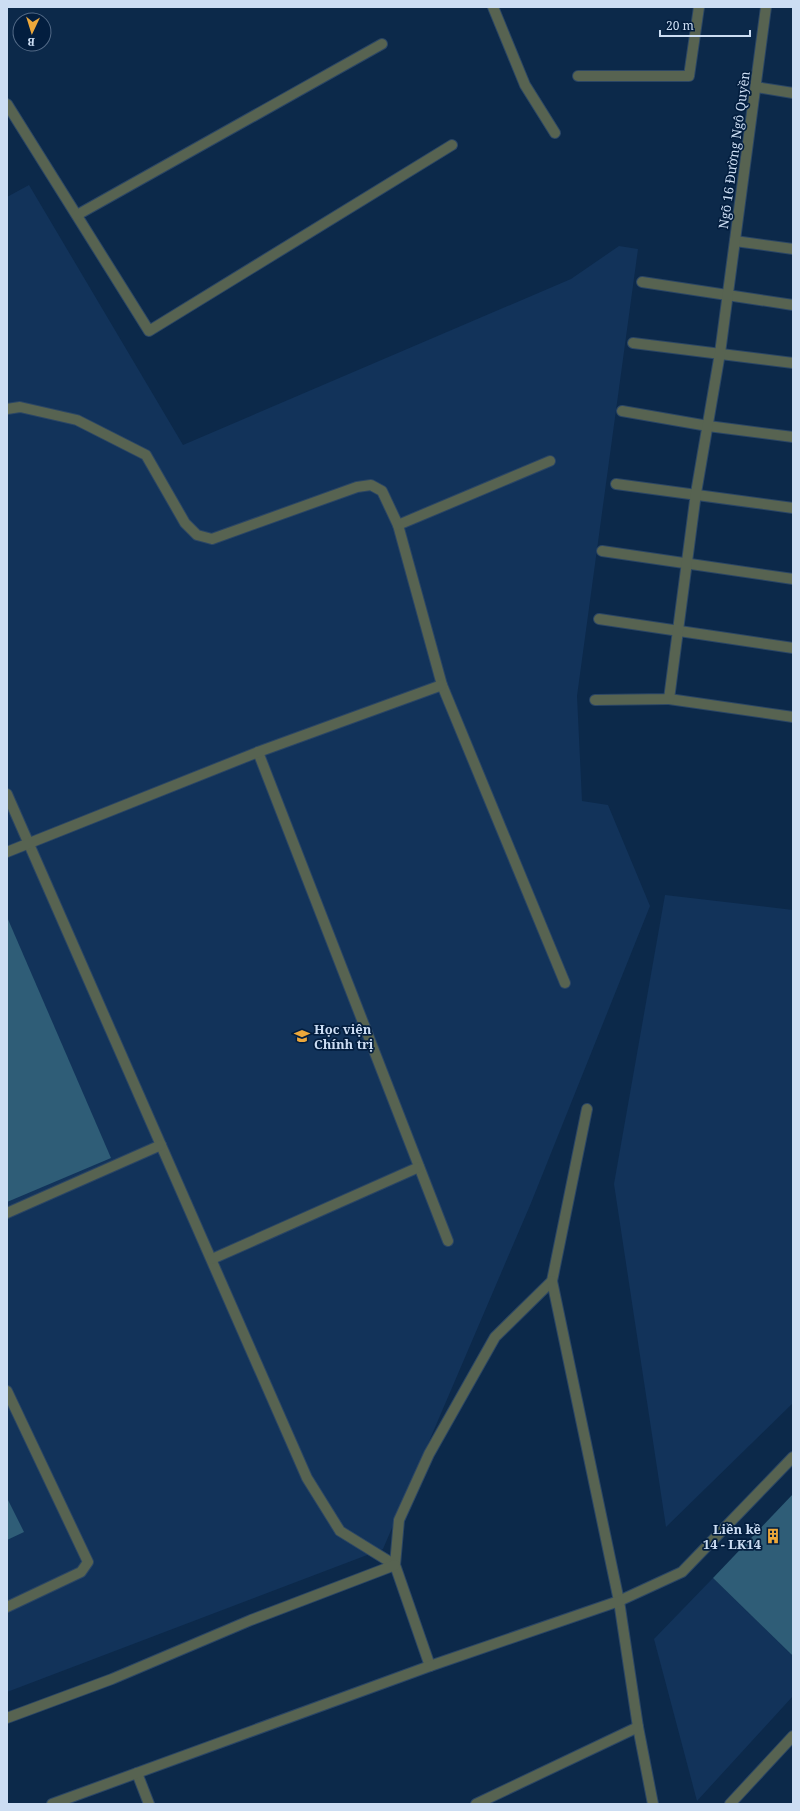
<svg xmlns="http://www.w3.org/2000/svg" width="800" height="1811" viewBox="0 0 800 1811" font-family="'Noto Serif',serif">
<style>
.built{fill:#12335a}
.building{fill:#2f5d77}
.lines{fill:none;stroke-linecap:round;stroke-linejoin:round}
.service-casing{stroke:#2b4665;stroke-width:12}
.minor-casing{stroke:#2b4665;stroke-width:12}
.service{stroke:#576351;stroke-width:10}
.minor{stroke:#576351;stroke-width:10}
.labels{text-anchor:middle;stroke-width:3.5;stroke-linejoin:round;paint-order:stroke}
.street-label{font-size:13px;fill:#ccddf3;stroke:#031e3f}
.poi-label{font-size:13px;font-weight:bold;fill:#ccddf3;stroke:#031e3f;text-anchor:start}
</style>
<rect width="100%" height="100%" fill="#0c294a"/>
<g class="built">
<polygon points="29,185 183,445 571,279 619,246 638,249 577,696 582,801 608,805 650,906 531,1203 383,1549 7,1692 7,197"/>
<polygon points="665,895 793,910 793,1403 666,1527 614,1184"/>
<polygon points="713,1578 793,1656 793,1696 697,1801 654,1639"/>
</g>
<g class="building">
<polygon points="7,917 111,1158 7,1202"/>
<polygon points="793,1494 793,1656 713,1578"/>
<polygon points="7,1498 24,1532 7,1540"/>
</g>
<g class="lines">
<defs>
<g id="service">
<polyline points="493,7 525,85 555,133"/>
<polyline points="578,76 689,76 699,7"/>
<polyline points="756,87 793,93"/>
<polyline points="7,104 149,331 452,145"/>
<polyline points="77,215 382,44"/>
<polyline points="735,241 793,249"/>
<polyline points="642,282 793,305"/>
<polyline points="633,343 793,363"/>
<polyline points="7,409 20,407 77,420 146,455 185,523 197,535 212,539 357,487 371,485 382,491 398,525 442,685 565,983"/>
<polyline points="622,411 708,426 793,437"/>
<polyline points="616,484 793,508"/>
<polyline points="398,525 550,461"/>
<polyline points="602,551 793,579"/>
<polyline points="599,619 793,648"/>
<polyline points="669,699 793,717"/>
<polyline points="258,752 448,1241"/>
<polyline points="7,794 307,1478 340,1531 395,1565"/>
<polyline points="7,852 258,752 442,685"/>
<polyline points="7,1213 161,1145"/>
<polyline points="212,1259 419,1167"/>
<polyline points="7,1391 88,1562 81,1572 7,1607"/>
<polyline points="430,1666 395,1565 399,1520 429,1454 495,1337 552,1281 587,1109"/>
<polyline points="7,1718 112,1679 251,1620 395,1565"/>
<polyline points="137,1773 149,1804"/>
<polyline points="476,1804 638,1727"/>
</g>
<g id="minor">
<polyline points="595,700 669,699 696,493 720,353 766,7"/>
<polyline points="552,1281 619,1601 638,1727 653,1804"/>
<polyline points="52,1804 430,1666 619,1601 682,1572 793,1457"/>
<polyline points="730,1804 793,1736"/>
</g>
</defs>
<use href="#service" class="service-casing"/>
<use href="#minor" class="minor-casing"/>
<use href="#service" class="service"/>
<use href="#minor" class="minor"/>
</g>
<defs>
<symbol id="university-bare" viewBox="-9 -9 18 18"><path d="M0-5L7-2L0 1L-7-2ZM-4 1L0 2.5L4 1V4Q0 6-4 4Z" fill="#eda83b" stroke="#031e3f" stroke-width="2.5" paint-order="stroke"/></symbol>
<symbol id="building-bare" viewBox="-9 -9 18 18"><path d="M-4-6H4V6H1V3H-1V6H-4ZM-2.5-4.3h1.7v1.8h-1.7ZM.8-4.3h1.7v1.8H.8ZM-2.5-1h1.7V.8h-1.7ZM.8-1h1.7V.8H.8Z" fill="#eda83b" stroke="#031e3f" stroke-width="2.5" paint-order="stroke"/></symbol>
</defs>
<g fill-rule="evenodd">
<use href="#university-bare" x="291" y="1025" width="22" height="22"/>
<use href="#building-bare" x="762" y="1525" width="22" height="22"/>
</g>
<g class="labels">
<g class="street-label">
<text transform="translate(734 150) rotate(-82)" y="5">Ngõ 16 Đường Ngô Quyền</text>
</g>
<g class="poi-label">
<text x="314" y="1034">Học viện<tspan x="314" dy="15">Chính trị</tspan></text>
<text x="761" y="1534" text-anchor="end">Liền kề<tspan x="761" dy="15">14 - LK14</tspan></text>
</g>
</g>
<rect width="800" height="1811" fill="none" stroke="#ccddf3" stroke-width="16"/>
<g transform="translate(32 32) rotate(184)"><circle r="19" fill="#031e3f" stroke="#536a87"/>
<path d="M0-3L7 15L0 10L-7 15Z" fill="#eda83b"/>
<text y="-6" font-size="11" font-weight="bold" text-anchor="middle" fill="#ccddf3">B</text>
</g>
<path d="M660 30v6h90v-6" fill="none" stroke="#ccddf3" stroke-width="2"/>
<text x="666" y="30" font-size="12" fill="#ccddf3" stroke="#031e3f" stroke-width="3" paint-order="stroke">20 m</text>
</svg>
